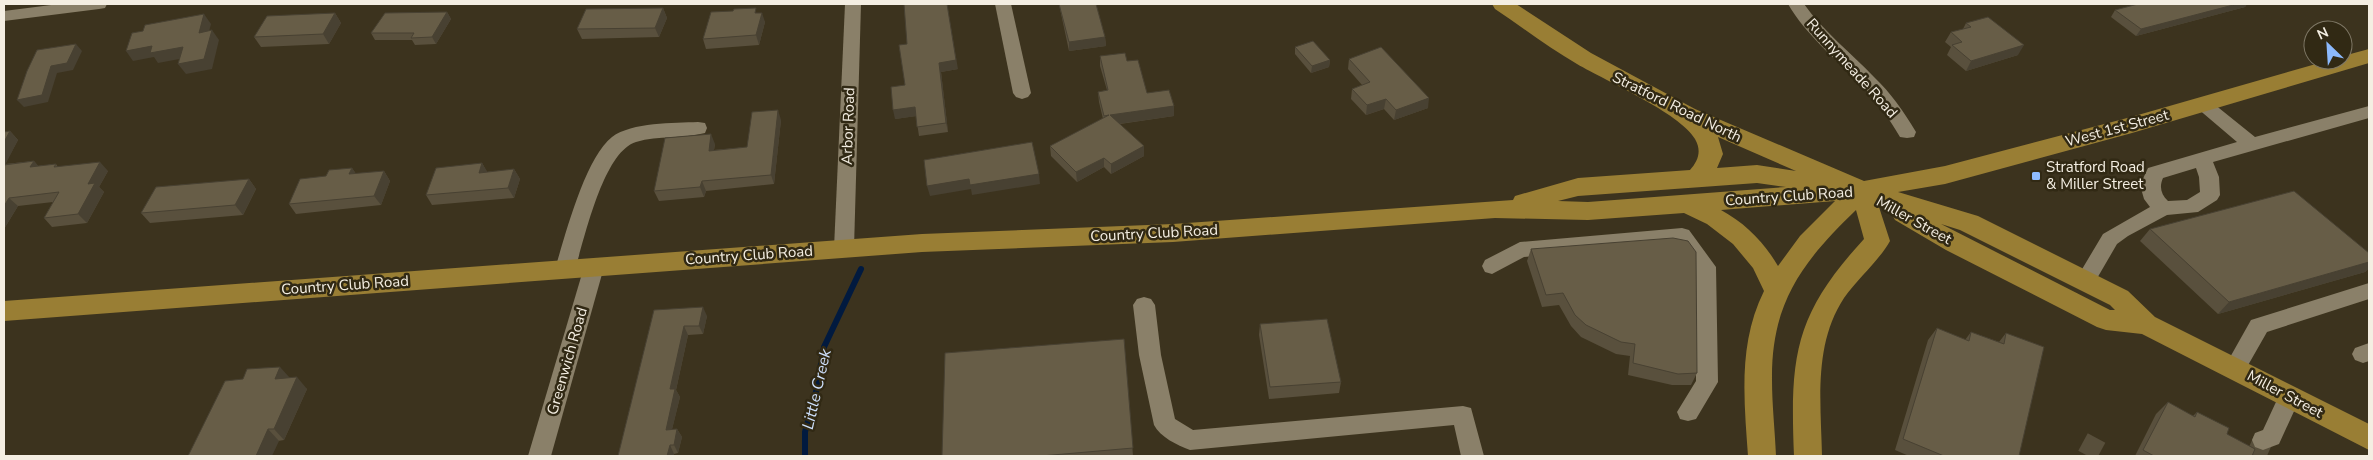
<svg xmlns="http://www.w3.org/2000/svg" width="2373" height="460" viewBox="0 0 2373 460" font-family="'Nunito Sans',sans-serif">
<style>
.lines{fill:none;stroke-linecap:round;stroke-linejoin:round}
.stream{stroke:#011a3f;stroke-width:6}
.minor-tunnel{stroke:#584f3b;stroke-width:20;stroke-dasharray:20 10;stroke-linecap:butt}
.minor{fill:#8a8069;fill-rule:evenodd}
.major{fill:#997e34;fill-rule:evenodd}
.wall{fill:#59503d}
.shaded-wall{fill:#484132}
.building{fill:#675d47;stroke:#484132}
.poi-dot{fill:#8cb9fc;stroke:#312914;stroke-width:2}
.labels{text-anchor:middle;stroke-width:5;stroke-linejoin:round;paint-order:stroke}
.street-label{font-size:15px;fill:#f4eee2;stroke:#312914}
.poi-label{font-size:15px;fill:#f4eee2;stroke:#312914;text-anchor:start}
.water-label{font-size:16px;font-style:italic;fill:#cee0fc;stroke:#312914}
</style>
<rect width="100%" height="100%" fill="#3c331e"/>
<g class="lines">
<polyline class="stream" points="805,456 805,432 816,392 824,347 861,269"/>
<g class="minor-tunnel">
<polyline points="2083,442 2109,456"/>
<polyline points="2256,456 2263,440"/>
</g>
<g class="minor">
<polygon points="59,4 107,4 105,8 99,9 4,21 4,11"/>
<polygon points="845,4 861,4 854,248 851,253 844,256 837,253 834,248"/>
<polygon points="995,4 1011,4 1031,93 1028,97 1022,99 1016,97 1013,93"/>
<path d="M1788,4H1804C1824,32 1850,52 1874,77C1891,93 1904,112 1916,132L1914,137L1907,138L1900,137C1889,118 1876,100 1860,84C1835,58 1806,35 1788,4Z"/>
<path d="M2203,98L2209,100L2255,137L2369,106V118L2213,162L2219,177L2220,195L2217,200L2198,212L2167,215L2128,236L2117,244L2092,287L2085,289L2078,287L2075,281L2103,234L2150,207L2144,199L2140,185L2148,168L2237,142L2197,108L2194,104L2197,100ZM2196,168L2199,177L2200,192L2187,200L2168,201C2161,194 2159,187 2163,178Z"/>
<path d="M698,122L705,123L707,128L705,133C683,139 659,135 636,142C603,152 585,238 575,269L572,275L565,277L558,275L555,269C565,236 585,158 612,137C632,122 674,123 698,122Z"/>
<polygon points="1682,228 1689,230 1716,267 1718,382 1696,419 1688,421 1680,419 1677,412 1696,381 1696,268 1677,243 1524,257 1492,274 1485,272 1482,266 1485,260 1520,242"/>
<polygon points="594,259 601,261 604,267 551,456 528,456 584,267 587,261"/>
<polygon points="2369,283 2369,299 2267,332 2243,374 2235,377 2227,374 2224,368 2251,320"/>
<path d="M1144,297L1151,299L1155,305L1161,355L1175,419L1193,430L1463,406L1471,408L1484,456H1461L1454,425L1190,450C1177,445 1160,437 1154,425L1139,355L1133,305L1137,299Z"/>
<polygon points="2369,343 2369,361 2363,363 2355,360 2352,354 2355,348"/>
<polygon points="2290,387 2298,389 2301,396 2279,444 2263,450 2255,447 2252,440 2255,433 2263,430 2282,389"/>
</g>
<path class="major" d="M1492,4H1516L1591,53L1695,109L1864,181L1945,166L2131,117L2330,60H2343V56L2369,49V63L2132,133L1945,184L1898,192L1978,216L2128,291L2155,317L2369,424V450L2142,334L2106,330L2097,327L1946,250L1895,220L1892,214L1894,209L1878,204L1890,241C1878,262 1858,278 1844,298C1813,345 1821,404 1822,456H1794C1790,356 1794,315 1864,239L1856,210C1802,262 1771,303 1772,380C1772,405 1775,431 1776,456H1748C1744,400 1738,343 1764,291L1753,268L1733,244L1707,224L1684,213L1588,220L1495,218L1173,242L922,252L4,321V301L922,234L1173,224L1513,200L1515,196L1578,178L1690,170C1698,161 1702,151 1695,139C1680,113 1606,81 1577,64C1549,48 1522,27 1495,9ZM1718,137L1796,171L1757,165L1717,168L1723,154ZM1757,183L1786,187L1588,202L1558,201L1578,196ZM1835,201L1800,236L1778,266C1764,242 1745,223 1721,210ZM1941,224L1960,230L2110,305L2115,310H2110Z"/>
</g>
<g class="wall">
<polygon points="1059,4 1096,4 1105,37 1106,46 1069,51"/>
<polygon points="2138,4 2247,4 2245,7 2136,36 2111,17 2115,10"/>
<polygon points="663,8 667,18 659,37 582,39 577,29"/>
<polygon points="447,12 451,19 436,44 415,45 412,40 375,40 371,33"/>
<polygon points="335,13 341,23 329,44 261,47 254,37"/>
<polygon points="758,13 765,22 759,45 706,49 703,39"/>
<polygon points="1966,23 2018,55 1966,71 1947,55 1951,47 1945,42 1951,32 1963,29"/>
<polygon points="899,45 958,69 941,72 948,132 919,136 916,116 895,119 905,85"/>
<polygon points="1295,47 1330,60 1329,67 1311,73 1295,54"/>
<polygon points="1100,56 1127,61 1147,93 1174,116 1120,124 1144,156 1111,174 1104,167 1077,182 1051,156 1050,146 1103,119 1099,102 1098,92 1107,90 1100,66"/>
<polygon points="1349,59 1428,108 1394,120 1384,109 1366,115 1351,99 1352,89 1362,85 1348,69"/>
<polygon points="781,120 774,184 706,191 704,197 659,201 654,191 715,144 714,150 747,147"/>
<polygon points="10,131 18,140 5,164 34,161 38,166 56,164 58,167 108,171 99,187 104,192 87,223 52,227 44,218 53,202 18,206 4,229 4,132"/>
<polygon points="482,163 487,172 514,169 520,179 514,198 432,205 426,195"/>
<polygon points="352,168 356,174 384,171 390,181 381,205 296,214 289,204 326,176"/>
<polygon points="249,179 256,189 243,215 150,223 141,213"/>
<polygon points="2150,229 2369,253 2369,268 2365,272 2218,314 2140,241"/>
<polygon points="1531,249 1697,373 1691,385 1672,385 1628,375 1630,356 1616,354 1581,337 1571,326 1559,305 1542,307 1527,261"/>
<polygon points="654,310 707,316 703,334 688,335 676,390 680,397 672,429 677,429 682,437 678,453 674,454 674,456 618,456"/>
<polygon points="1260,324 1341,382 1339,393 1269,399 1259,335"/>
<polygon points="1937,328 1965,340 1971,332 1999,342 2006,333 2019,456 1909,456 1895,450 1928,340"/>
<polygon points="1124,339 1133,456 942,456"/>
<polygon points="290,378 307,389 284,440 188,456"/>
<polygon points="2168,402 2193,416 2197,412 2227,434 2252,456 2135,456 2156,414"/>
</g>
<g class="shaded-wall">
<polygon points="947,4 958,69 941,72 948,132 946,123 939,63"/>
<polygon points="2237,4 2247,4 2245,7 2136,36 2141,29"/>
<polygon points="663,8 667,18 659,37 655,28"/>
<polygon points="447,12 451,19 436,44 432,37"/>
<polygon points="335,13 341,23 329,44 323,34"/>
<polygon points="762,13 765,22 759,45 756,35"/>
<polygon points="204,14 211,24 206,43 199,33"/>
<polygon points="212,30 219,40 212,69 186,74 178,64"/>
<polygon points="1105,37 1106,46 1069,51 1069,42"/>
<polygon points="76,44 82,51 73,70 57,73 48,102 24,107 17,100 51,66"/>
<polygon points="2024,45 2018,55 1966,71 1971,61"/>
<polygon points="152,46 183,47 190,57 158,63 154,57 133,61 126,51"/>
<polygon points="1330,60 1329,67 1311,73 1312,66"/>
<polygon points="1429,98 1428,108 1394,120 1396,110"/>
<polygon points="1386,99 1384,109 1366,115 1367,105"/>
<polygon points="1174,106 1174,116 1111,125 1110,115"/>
<polygon points="915,107 917,116 895,119 893,110"/>
<polygon points="778,110 781,120 774,184 771,175"/>
<polygon points="10,131 18,140 4,167 4,142"/>
<polygon points="711,134 715,144 712,161 709,151"/>
<polygon points="1144,146 1144,156 1111,174 1111,164"/>
<polygon points="1104,158 1104,167 1077,182 1076,172"/>
<polygon points="34,161 42,170 30,167"/>
<polygon points="100,162 108,171 99,187 104,192 87,223 78,214 88,184"/>
<polygon points="482,163 488,173 479,173"/>
<polygon points="352,168 359,178 349,174"/>
<polygon points="514,169 520,179 514,198 508,188"/>
<polygon points="384,171 390,181 381,205 374,196"/>
<polygon points="1039,174 1040,184 972,195 971,189 930,196 927,186 969,179"/>
<polygon points="249,179 256,189 243,215 235,205"/>
<polygon points="702,181 706,191 704,197 700,187"/>
<polygon points="9,198 18,206 4,229 4,206"/>
<polygon points="2369,262 2369,268 2365,272 2218,314 2229,302"/>
<polygon points="703,307 707,316 703,334 699,326"/>
<polygon points="684,326 688,335 676,390 680,397 670,438 666,430 670,389"/>
<polygon points="280,367 290,378 275,379"/>
<polygon points="297,377 307,389 284,440 274,429"/>
<polygon points="268,429 279,441 272,456 256,456"/>
<polygon points="677,429 682,437 678,453 674,445"/>
<polygon points="670,445 674,454 674,456 667,456"/>
</g>
<g class="building">
<polygon points="904,4 947,4 956,60 939,63 946,123 917,127 915,107 893,110 891,87 905,85 899,45 907,44"/>
<polygon points="1059,4 1096,4 1105,37 1069,42"/>
<polygon points="2138,4 2237,4 2141,29 2115,10"/>
<polygon points="663,8 655,28 577,29 586,9"/>
<polygon points="756,8 755,13 762,13 756,35 703,39 711,12 733,11 734,9"/>
<polygon points="447,12 432,37 411,38 414,33 371,33 385,13"/>
<polygon points="335,13 323,34 254,37 267,16"/>
<polygon points="204,14 199,33 212,30 204,59 178,64 183,47 150,53 152,46 126,51 132,33 143,31 145,25"/>
<polygon points="1988,17 2024,45 1971,61 1952,45 1962,42 1951,32 1971,27 1966,23"/>
<polygon points="1313,41 1330,60 1312,66 1295,47"/>
<polygon points="76,44 67,63 51,66 42,95 17,100 27,71 37,50"/>
<polygon points="1381,47 1429,98 1396,110 1386,99 1367,105 1352,89 1370,82 1349,59"/>
<polygon points="1125,53 1127,61 1138,60 1147,93 1169,90 1174,106 1110,115 1144,146 1111,164 1104,158 1076,172 1050,146 1109,115 1104,116 1098,92 1108,90 1100,56"/>
<polygon points="778,110 771,175 702,181 700,187 654,191 665,138 711,134 709,151 747,147 752,112"/>
<polygon points="10,131 4,142 4,132"/>
<polygon points="1032,142 1039,174 970,185 969,179 927,186 924,160"/>
<polygon points="34,161 30,167 56,164 54,167 100,162 88,184 95,183 78,214 44,218 59,192 9,198 4,206 4,165"/>
<polygon points="482,163 479,173 514,169 508,188 426,195 436,168"/>
<polygon points="352,168 349,174 384,171 374,196 289,204 300,179 326,176 329,170"/>
<polygon points="249,179 235,205 141,213 156,187"/>
<polygon points="2294,191 2369,253 2369,262 2229,302 2150,229"/>
<polygon points="1673,238 1688,241 1696,252 1697,373 1678,374 1633,363 1635,344 1621,342 1586,325 1575,315 1563,293 1546,295 1531,249"/>
<polygon points="703,307 699,326 684,326 670,389 675,389 666,430 677,429 674,445 670,445 667,456 618,456 654,310"/>
<polygon points="1327,319 1341,382 1270,387 1260,324"/>
<polygon points="1937,328 1969,341 1971,332 2004,344 2006,333 2044,347 2019,456 1944,456 1903,439"/>
<polygon points="1124,339 1133,448 1041,456 942,456 945,353"/>
<polygon points="280,367 275,379 297,377 274,429 268,429 256,456 188,456 225,381 243,379 247,369"/>
<polygon points="2168,402 2195,417 2197,412 2229,428 2227,434 2255,449 2252,456 2154,456 2143,450"/>
</g>
<rect class="poi-dot" x="2031" y="171" width="10" height="10" rx="2.5"/>
<g class="labels">
<g class="street-label">
<text transform="translate(1852 68) rotate(48)" y="5">Runnymeade Road</text>
<text transform="translate(1677 107) rotate(26)" y="5">Stratford Road North</text>
<text transform="translate(848 126) rotate(-88)" y="5">Arbor Road</text>
<text transform="translate(2117 128) rotate(-15)" y="5">West 1st Street</text>
<text transform="translate(1789 196) rotate(-4)" y="5">Country Club Road</text>
<text transform="translate(1914 220) rotate(29)" y="5">Miller Street</text>
<text transform="translate(1154 233) rotate(-3)" y="5">Country Club Road</text>
<text transform="translate(749 255) rotate(-4)" y="5">Country Club Road</text>
<text transform="translate(345 285) rotate(-4)" y="5">Country Club Road</text>
<text transform="translate(567 361) rotate(-74)" y="5">Greenwich Road</text>
<text transform="translate(2285 394) rotate(28)" y="5">Miller Street</text>
</g>
<g class="poi-label">
<text x="2046" y="172">Stratford Road<tspan x="2046" dy="17">&amp; Miller Street</tspan></text>
</g>
<g class="water-label">
<text transform="translate(816 389) rotate(-77)" y="6">Little Creek</text>
</g>
</g>
<rect width="2373" height="460" fill="none" stroke="#f4eee2" stroke-width="10"/>
<g transform="translate(2328 45) rotate(335)"><circle r="24" fill="#312914" stroke="#7f7866"/>
<path d="M0-4L9 19L0 12L-9 19Z" fill="#8cb9fc"/>
<text y="-8" font-size="14" font-weight="bold" text-anchor="middle" fill="#f4eee2">N</text>
</g>
</svg>
